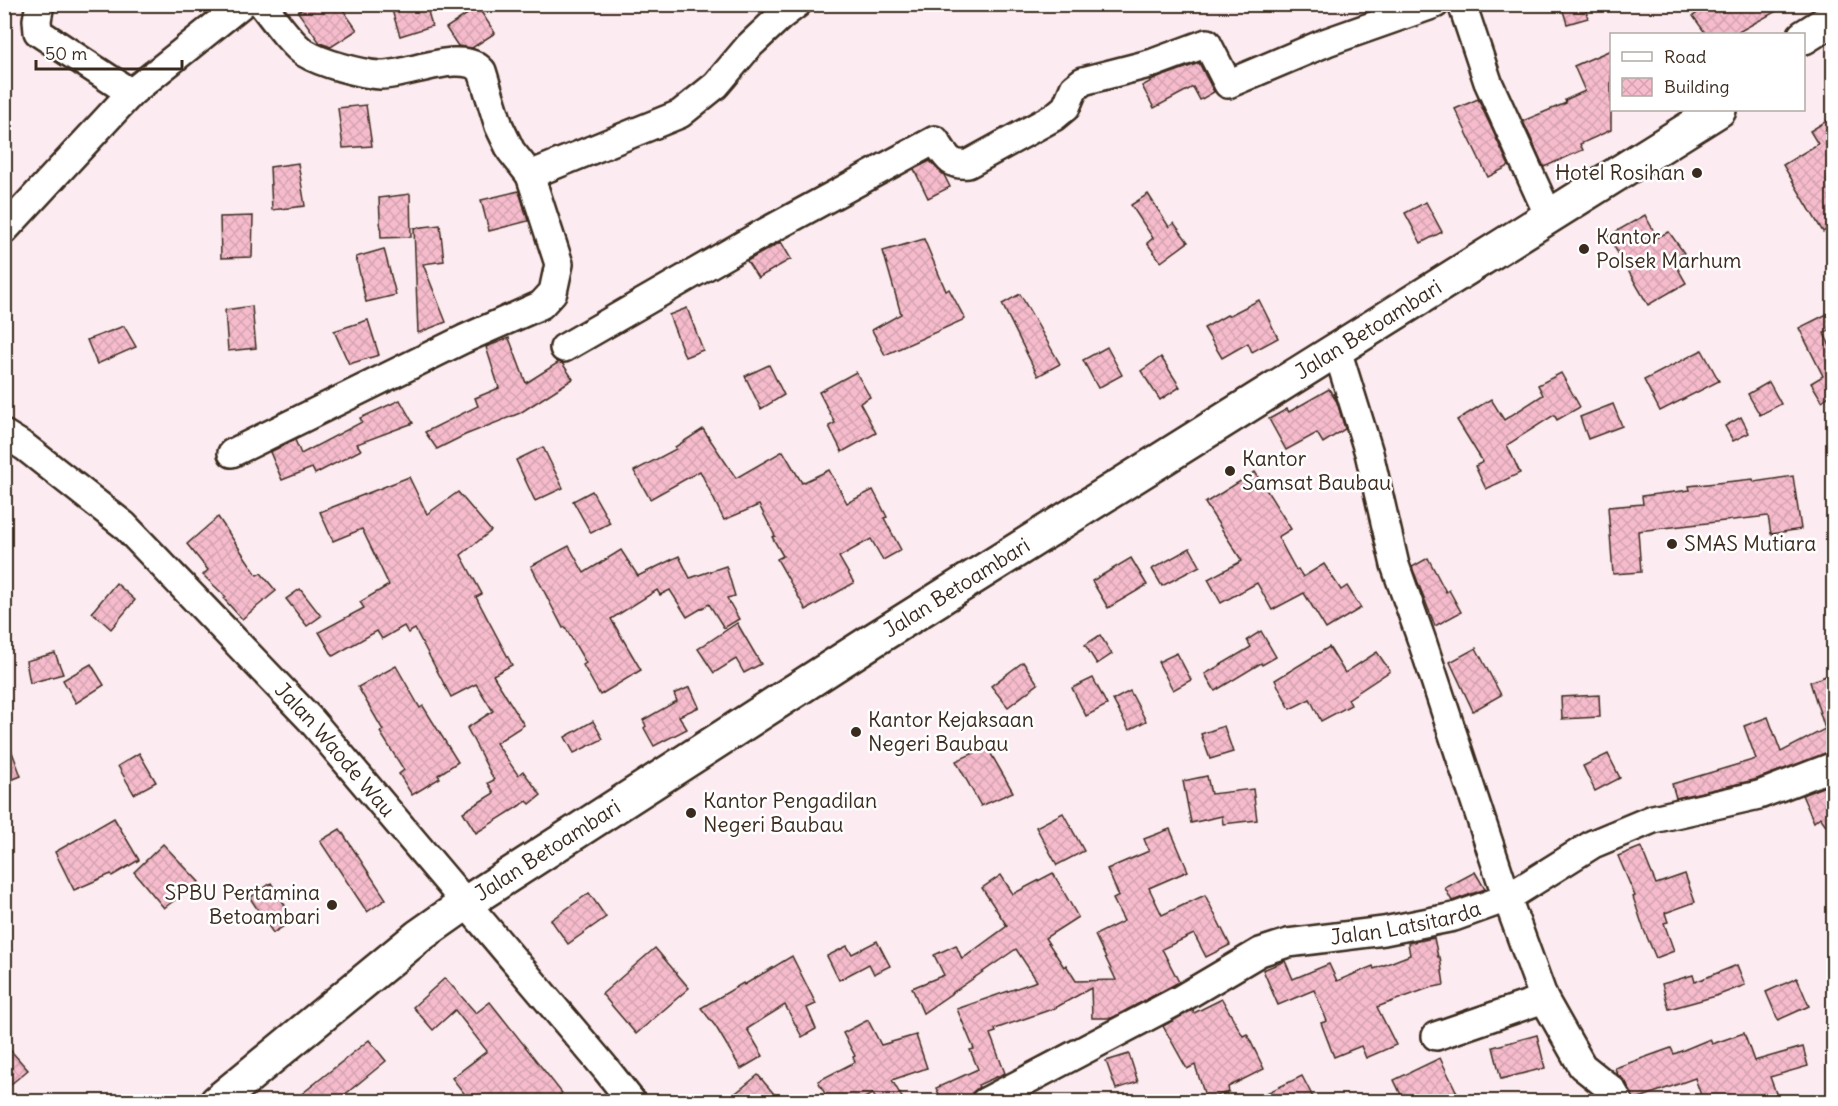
<svg xmlns="http://www.w3.org/2000/svg" width="1838" height="1106" viewBox="0 0 1838 1106" font-family="Delius,sans-serif">
<style>
.building{fill:url(#building-cross-hatch);stroke:#3b2a1e;stroke-width:1.5}
.lines{fill:none;stroke-linecap:round;stroke-linejoin:round}
.minor-casing{stroke:#3b2a1e;stroke-width:32}
.major-casing{stroke:#3b2a1e;stroke-width:38}
.minor{stroke:#fff;stroke-width:27}
.major{stroke:#fff;stroke-width:33}
.poi-dot{fill:#3b2a1e;stroke:#fff;stroke-width:2}
.labels{text-anchor:middle;stroke-width:5;stroke-linejoin:round;paint-order:stroke}
.poi-label{font-size:21px;fill:#3b2a1e;stroke:#fff;text-anchor:start}
.street-label{font-size:21px;fill:#3b2a1e;stroke:#fff}
</style>
<defs>
<pattern id="building-cross-hatch" width="8" height="8" patternUnits="userSpaceOnUse" patternTransform="scale(1.5)"><rect width="8" height="8" fill="#f6bccd"/><path d="M0 0l8 8M0 8l8-8" fill="none" stroke="#d4a2b0"/></pattern>
</defs>
<rect width="100%" height="100%" fill="#fcebf0"/>
<filter id="ink" filterUnits="userSpaceOnUse"><feTurbulence type="fractalNoise" baseFrequency=".0167" numOctaves="2"/><feDisplacementMap in="SourceGraphic" scale="12" xChannelSelector="R" yChannelSelector="G"/><feConvolveMatrix kernelMatrix="1 2 1 2 8 2 1 2 1" color-interpolation-filters="sRGB"/></filter>
<g filter="url(#ink)">
<g class="building">
<polygon points="309,4 339,4 357,30 331,47 320,43 298,12"/>
<polygon points="390,4 426,4 432,26 400,36"/>
<polygon points="1561,4 1584,4 1588,18 1567,24"/>
<polygon points="1711,4 1789,4 1735,34 1706,34 1693,16"/>
<polygon points="478,7 495,33 472,48 458,46 446,28"/>
<polygon points="1611,50 1611,130 1580,144 1583,150 1544,167 1523,121 1566,103 1565,100 1585,91 1574,66"/>
<polygon points="1199,63 1214,92 1200,100 1193,87 1154,108 1142,86 1155,79"/>
<polygon points="1478,99 1509,166 1488,177 1455,109"/>
<polygon points="366,105 372,146 343,148 338,108"/>
<polygon points="1828,120 1833,129 1833,226 1823,232 1783,165 1818,144 1810,131"/>
<polygon points="930,161 944,175 950,187 928,198 914,169"/>
<polygon points="298,163 305,206 272,210 270,167"/>
<polygon points="519,191 528,221 489,231 481,200"/>
<polygon points="410,194 411,237 381,238 379,198"/>
<polygon points="1148,194 1169,227 1174,223 1188,242 1161,262 1147,243 1153,238 1131,205"/>
<polygon points="1426,202 1442,232 1421,243 1405,213"/>
<polygon points="1645,215 1657,237 1669,232 1684,253 1673,260 1686,283 1648,305 1608,236"/>
<polygon points="253,216 252,257 221,258 220,217"/>
<polygon points="440,225 444,261 423,264 446,322 418,333 414,228"/>
<polygon points="924,239 946,291 949,289 965,319 885,355 872,330 901,314 883,251"/>
<polygon points="781,242 791,259 758,278 747,261"/>
<polygon points="384,249 396,295 366,302 356,257"/>
<polygon points="1020,294 1060,364 1038,376 1002,304"/>
<polygon points="1259,300 1278,338 1252,352 1248,343 1222,358 1204,328 1227,315 1228,316"/>
<polygon points="252,306 256,348 228,351 225,310"/>
<polygon points="687,308 703,350 685,357 669,315"/>
<polygon points="1833,311 1833,327 1824,333 1833,353 1833,397 1832,394 1822,401 1811,383 1823,376 1799,328"/>
<polygon points="368,320 379,355 349,364 334,331"/>
<polygon points="124,326 136,347 97,364 87,340"/>
<polygon points="509,338 526,383 559,362 562,363 573,379 520,413 465,435 437,449 425,432 478,406 475,398 499,388 486,347"/>
<polygon points="1107,347 1122,375 1098,388 1083,360"/>
<polygon points="1702,350 1719,381 1660,411 1644,380"/>
<polygon points="1161,357 1180,387 1160,400 1141,371"/>
<polygon points="769,365 784,395 761,409 745,376"/>
<polygon points="856,372 870,397 860,403 876,433 842,452 829,426 835,423 819,392"/>
<polygon points="1561,373 1580,407 1557,420 1554,415 1507,445 1520,473 1486,489 1475,466 1483,462 1457,420 1491,399 1504,420 1543,395 1538,385"/>
<polygon points="1769,382 1781,404 1760,415 1748,394"/>
<polygon points="1329,389 1337,402 1345,429 1323,443 1317,433 1286,450 1269,419 1287,409 1289,412"/>
<polygon points="400,400 413,423 357,444 361,450 315,474 312,468 282,480 270,452 295,440 301,454 362,422 360,418"/>
<polygon points="1613,404 1622,426 1588,439 1580,417"/>
<polygon points="1741,417 1749,433 1733,441 1725,426"/>
<polygon points="703,429 736,478 783,451 802,483 829,470 847,503 873,490 887,517 884,518 901,550 883,560 871,539 839,557 854,583 806,610 777,559 783,556 772,537 775,536 759,505 724,520 700,471 650,499 634,471 676,449 675,447"/>
<polygon points="543,447 563,488 535,501 516,460"/>
<polygon points="1255,472 1291,529 1278,537 1296,570 1298,569 1303,577 1324,564 1341,590 1347,586 1361,608 1326,629 1304,593 1272,610 1257,583 1221,603 1208,579 1242,561 1205,503"/>
<polygon points="1793,476 1801,529 1771,534 1768,516 1638,531 1641,572 1613,574 1608,507 1643,504 1642,496 1690,490 1689,486 1753,479 1754,482"/>
<polygon points="409,477 427,514 458,492 491,531 461,555 482,594 476,597 512,665 493,675 524,725 496,743 518,775 523,771 541,795 530,804 527,801 476,833 463,812 494,793 488,783 494,780 467,728 493,711 476,684 451,697 415,629 408,633 404,626 382,639 377,631 333,656 319,632 364,608 360,602 389,585 362,529 333,541 320,512"/>
<polygon points="592,491 610,523 591,533 573,501"/>
<polygon points="218,517 257,575 261,573 276,591 242,619 224,599 226,597 203,575 208,570 187,544"/>
<polygon points="569,546 584,573 621,550 638,576 679,556 690,578 726,566 735,596 727,598 739,619 724,628 709,604 687,617 670,590 660,595 657,590 611,619 641,670 600,695 583,665 586,663 565,627 563,628 531,566"/>
<polygon points="1190,548 1200,566 1162,586 1152,569"/>
<polygon points="1131,558 1147,585 1108,608 1092,581"/>
<polygon points="1428,558 1446,592 1449,590 1461,612 1435,626 1412,567"/>
<polygon points="116,583 135,600 111,629 92,612"/>
<polygon points="300,589 321,616 307,626 286,599"/>
<polygon points="737,623 761,664 744,673 736,659 714,673 698,649"/>
<polygon points="1261,631 1276,657 1262,665 1261,663 1215,691 1205,674 1251,647 1247,640"/>
<polygon points="1100,635 1112,654 1097,664 1085,645"/>
<polygon points="1329,647 1345,673 1377,652 1390,671 1348,699 1351,705 1321,721 1310,699 1290,709 1275,680"/>
<polygon points="1476,648 1501,695 1473,711 1450,662"/>
<polygon points="55,653 63,674 30,683 26,661"/>
<polygon points="1177,653 1191,680 1173,690 1158,662"/>
<polygon points="1023,662 1038,684 1008,707 991,686"/>
<polygon points="91,664 104,685 76,703 63,680"/>
<polygon points="396,666 420,708 423,706 458,762 438,775 440,778 412,795 399,774 404,770 380,732 383,730 358,687"/>
<polygon points="1833,673 1833,751 1754,780 1676,798 1672,784 1756,759 1744,726 1768,717 1781,752 1825,729 1810,682"/>
<polygon points="1093,678 1107,705 1086,716 1072,688"/>
<polygon points="690,687 699,707 679,716 687,729 654,746 644,728 646,726 643,720 677,701 674,694"/>
<polygon points="1130,691 1146,721 1129,730 1113,700"/>
<polygon points="1599,695 1600,717 1562,719 1561,697"/>
<polygon points="593,721 603,739 574,753 565,737"/>
<polygon points="1224,726 1233,752 1210,759 1201,734"/>
<polygon points="4,736 6,736 21,776 4,783"/>
<polygon points="987,747 1013,792 981,806 956,761"/>
<polygon points="139,753 156,782 134,794 118,766"/>
<polygon points="1608,754 1620,778 1595,791 1583,766"/>
<polygon points="1207,776 1211,794 1253,789 1257,820 1223,824 1222,816 1191,823 1183,781"/>
<polygon points="1833,783 1833,835 1820,817 1814,822 1802,795"/>
<polygon points="1063,813 1084,851 1057,865 1036,827"/>
<polygon points="114,818 139,860 112,876 111,874 74,890 55,852"/>
<polygon points="340,829 386,899 367,912 320,841"/>
<polygon points="1170,829 1188,871 1149,888 1162,915 1205,895 1230,945 1206,957 1194,934 1162,949 1179,982 1112,1018 1092,1018 1091,988 1055,1008 995,1029 996,1032 990,1034 1005,1073 978,1085 979,1087 972,1093 969,1101 951,1101 949,1097 942,1100 936,1088 978,1069 970,1050 974,1049 957,1009 1037,981 1016,949 923,1013 912,988 944,975 934,955 956,945 962,959 1007,926 982,888 1001,875 1013,894 1053,873 1078,917 1045,938 1064,967 1066,965 1076,981 1116,980 1095,935 1124,921 1113,899 1119,896 1107,869 1149,851 1144,839"/>
<polygon points="163,844 199,882 164,908 134,872"/>
<polygon points="1641,847 1656,884 1685,874 1695,902 1665,913 1668,922 1664,923 1674,951 1656,958 1644,930 1633,897 1635,896 1618,856"/>
<polygon points="1475,872 1485,889 1452,901 1445,888"/>
<polygon points="271,883 294,920 273,933 250,898"/>
<polygon points="589,893 606,917 568,944 551,920"/>
<polygon points="1434,938 1438,957 1440,957 1444,985 1429,988 1377,1007 1396,1045 1366,1058 1361,1046 1334,1057 1321,1023 1327,1021 1314,990 1278,1005 1263,970 1285,961 1293,979 1329,964 1337,981 1373,966 1374,969 1410,955 1408,943"/>
<polygon points="877,941 890,966 874,974 869,964 839,980 827,956 847,946 852,954"/>
<polygon points="655,948 689,988 636,1034 602,994"/>
<polygon points="792,956 816,1004 807,1008 816,1029 802,1037 785,1005 747,1029 763,1056 741,1069 716,1027 701,1008 743,983 744,985"/>
<polygon points="1737,965 1745,985 1716,996 1669,1009 1662,984 1693,975 1695,982"/>
<polygon points="445,978 476,1013 490,1002 562,1093 551,1101 470,1101 452,1078 487,1051 455,1010 433,1030 413,1007"/>
<polygon points="1797,978 1809,1006 1778,1020 1766,992"/>
<polygon points="1222,999 1243,1036 1247,1034 1264,1069 1228,1087 1229,1092 1206,1099 1195,1065 1187,1069 1163,1026 1192,1010 1194,1013"/>
<polygon points="868,1020 881,1045 916,1035 927,1068 892,1080 904,1101 877,1101 873,1094 858,1101 829,1101 818,1081 855,1062 853,1057 855,1056 843,1033"/>
<polygon points="1744,1033 1754,1061 1803,1047 1808,1066 1770,1077 1779,1101 1703,1101 1695,1078 1634,1100 1626,1082 1617,1074 1615,1068 1671,1048 1674,1054 1710,1039 1712,1044"/>
<polygon points="1537,1035 1545,1068 1501,1079 1493,1047"/>
<polygon points="369,1040 386,1061 337,1101 293,1101"/>
<polygon points="4,1043 28,1070 4,1090"/>
<polygon points="1129,1054 1138,1082 1116,1089 1106,1061"/>
<polygon points="1440,1058 1461,1101 1404,1101 1394,1080"/>
<polygon points="758,1075 780,1101 726,1101"/>
<polygon points="1302,1076 1315,1101 1250,1101"/>
</g>
<g class="lines">
<defs>
<g id="minor">
<polyline points="40,4 37,20 38,32 131,93"/>
<path d="M262,4C272,17 293,46 305,53C321,63 361,74 380,75C407,76 463,48 482,71L499,126L511,151L530,175"/>
<polyline points="1462,4 1488,82 1543,203"/>
<polyline points="4,230 131,93 242,4"/>
<path d="M564,348L762,234L935,140C946,155 948,166 968,164L1054,117L1066,107L1074,88L1083,81L1153,63L1207,43L1228,84L1327,42L1435,4"/>
<polyline points="1337,350 1369,453 1395,565 1422,641 1507,898 1544,999 1582,1066 1612,1090 1619,1102"/>
<path id="s1" d="M4,434L25,447L124,525L311,720L606,1069L632,1102"/>
<polyline points="232,453 464,339 541,305 553,292 559,264 530,175 680,114 716,85 749,46 781,16 797,4"/>
<polyline points="1436,1036 1544,999"/>
<path id="s2" d="M985,1102L1179,1000L1260,952L1288,943L1384,931L1454,917L1507,898L1593,844L1653,819L1759,795L1834,766"/>
</g>
<g id="major">
<polyline points="1804,37 1834,18"/>
<path id="s3" d="M217,1102L419,936L466,903L875,639L1719,110"/>
</g>
</defs>
<use href="#minor" class="minor-casing"/>
<use href="#major" class="major-casing"/>
<use href="#minor" class="minor"/>
<use href="#major" class="major"/>
</g>
</g>
<g class="poi-dot">
<circle cx="1697" cy="173" r="6"/>
<circle cx="1584" cy="249" r="6"/>
<circle cx="1230" cy="471" r="6"/>
<circle cx="1672" cy="544" r="6"/>
<circle cx="856" cy="732" r="6"/>
<circle cx="691" cy="813" r="6"/>
<circle cx="332" cy="905" r="6"/>
</g>
<g class="labels">
<g class="poi-label">
<text x="1685" y="180" text-anchor="end">Hotel Rosihan</text>
<text x="1596" y="244">Kantor<tspan x="1596" dy="24">Polsek Marhum</tspan></text>
<text x="1242" y="466">Kantor<tspan x="1242" dy="24">Samsat Baubau</tspan></text>
<text x="1684" y="551">SMAS Mutiara</text>
<text x="868" y="727">Kantor Kejaksaan<tspan x="868" dy="24">Negeri Baubau</tspan></text>
<text x="703" y="808">Kantor Pengadilan<tspan x="703" dy="24">Negeri Baubau</tspan></text>
<text x="320" y="900" text-anchor="end">SPBU Pertamina<tspan x="320" dy="24">Betoambari</tspan></text>
</g>
<g class="street-label">
<text dy="7" stroke="none"><textPath href="#s3" startOffset="1388">Jalan Betoambari</textPath></text>
<text dy="7" stroke="none"><textPath href="#s3" startOffset="902">Jalan Betoambari</textPath></text>
<text dy="7" stroke="none"><textPath href="#s1" startOffset="459">Jalan Waode Wau</textPath></text>
<text dy="7" stroke="none"><textPath href="#s3" startOffset="416">Jalan Betoambari</textPath></text>
<text dy="7" stroke="none"><textPath href="#s2" startOffset="462">Jalan Latsitarda</textPath></text>
</g>
</g>
<rect width="1838" height="1106" fill="none" stroke="#fff" stroke-width="24"/>
<rect x="12" y="12" width="1814" height="1082" fill="none" stroke="#3b2a1e" stroke-width="2" filter="url(#ink)"/>
<rect x="1610" y="33" width="195" height="78" fill="#ffffff" stroke="#b1aaa5" stroke-width="1.5"/>
<rect x="1622" y="52" width="30" height="9" fill="#ffffff" stroke="#b1aaa5" stroke-width="1.5"/>
<text x="1664" y="63" font-size="18" fill="#3b2a1e">Road</text>
<rect x="1622" y="78" width="30" height="18" fill="url(#building-cross-hatch)" stroke="#b1aaa5" stroke-width="1.5"/>
<text x="1664" y="93" font-size="18" fill="#3b2a1e">Building</text>
<path d="M36 60v9h146v-9" fill="none" stroke="#3b2a1e" stroke-width="3"/>
<text x="45" y="60" font-size="18" fill="#3b2a1e" stroke="#ffffff" stroke-width="4.5" paint-order="stroke">50 m</text>
</svg>
